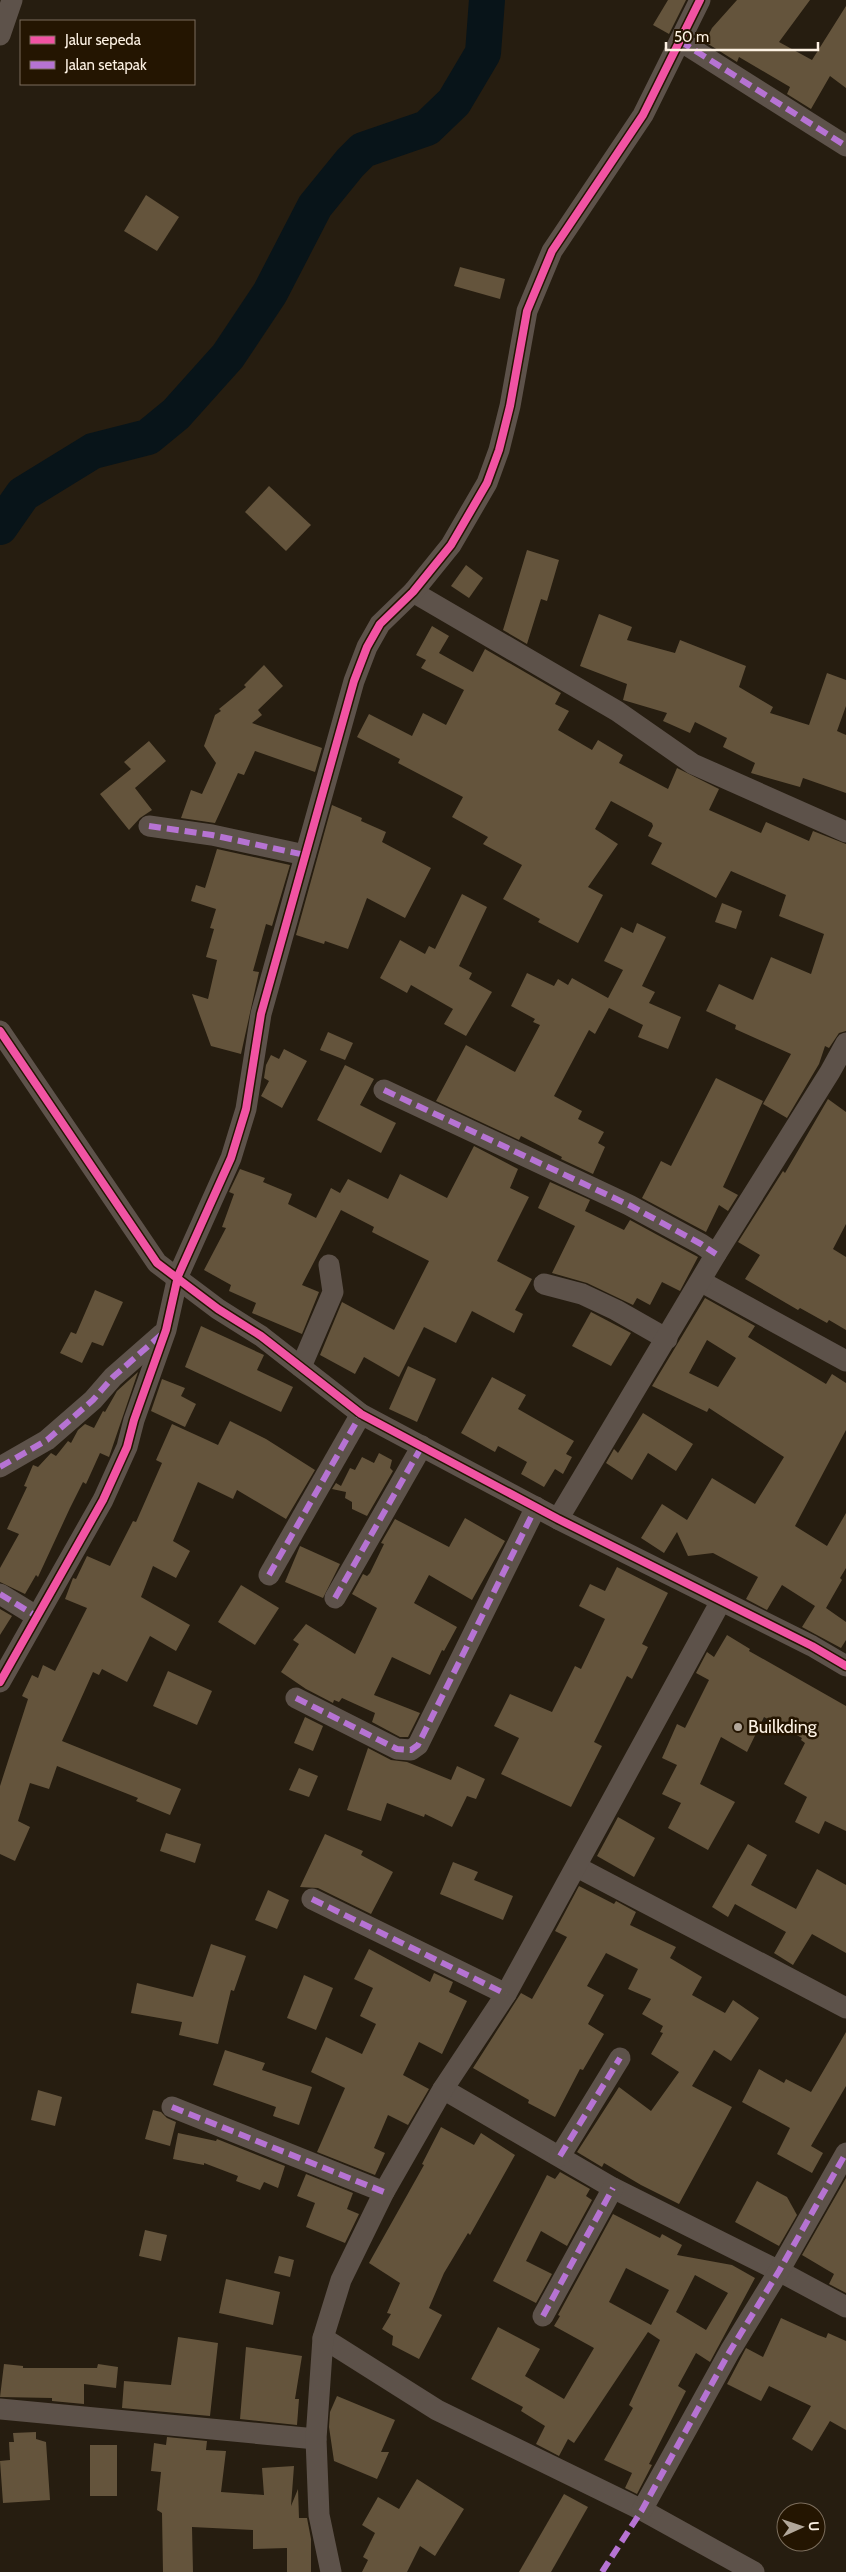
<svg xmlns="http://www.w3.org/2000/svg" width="846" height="2572" viewBox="0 0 846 2572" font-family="Cabin,sans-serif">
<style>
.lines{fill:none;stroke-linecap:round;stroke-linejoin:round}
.river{stroke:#081419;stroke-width:36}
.building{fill:#64543c;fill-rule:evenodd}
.minor{stroke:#5d524a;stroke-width:21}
.quiet{stroke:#b673d3;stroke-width:6;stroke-dasharray:12 6;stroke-linecap:butt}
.cycleway-casing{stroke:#241501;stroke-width:11}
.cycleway{stroke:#f153a3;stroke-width:8}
.poi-dot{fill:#b2a79a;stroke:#241501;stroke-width:2}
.labels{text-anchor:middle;stroke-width:5;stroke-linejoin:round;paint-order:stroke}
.poi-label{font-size:18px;fill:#fdf2e4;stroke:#241501;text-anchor:start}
</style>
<rect width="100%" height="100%" fill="#261d10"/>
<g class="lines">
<polyline class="river" points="0,527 23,494 93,451 148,437 176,414 228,356 270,293 315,206 350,163 363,150 427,128 454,102 483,53 487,0"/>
</g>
<g class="building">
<polygon points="668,0 686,0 669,34 653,25"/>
<polygon points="737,0 810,0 779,42 812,60 846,6 846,88 830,76 811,109 787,94 790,87 739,57 737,62 705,42 712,28"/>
<polygon points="146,195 179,217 157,251 124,231"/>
<polygon points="460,267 505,279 500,299 454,286"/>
<polygon points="269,486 311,525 286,551 245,512"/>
<polygon points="527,550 559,560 547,601 541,599 527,644 503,630"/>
<polygon points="466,565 483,578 469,598 451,586"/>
<polygon points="599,614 632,627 627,640 675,653 680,640 746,666 739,687 773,707 770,713 809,725 827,673 846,680 846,706 837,731 846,735 846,793 803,778 800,787 751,773 755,763 723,747 727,738 695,722 690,733 663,721 667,713 623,700 627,684 580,666"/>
<polygon points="432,626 449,636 439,653 473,672 485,649 561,693 555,704 569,711 558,730 592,750 598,740 623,755 619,763 668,789 677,768 719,789 709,810 761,833 766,822 809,841 813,831 846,844 846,1031 839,1033 829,1048 825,1046 819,1064 787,1118 763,1104 791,1054 735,1029 736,1025 706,1011 719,984 753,1000 771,957 811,974 824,934 779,916 786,895 731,871 716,898 651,864 662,843 648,836 653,826 652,823 611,801 595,829 618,844 588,887 603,895 578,943 538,922 540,919 503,899 522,865 483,844 488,837 452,817 463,797 398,763 400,759 357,737 369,714 412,736 423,713 446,725 464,690 421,668 426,660 416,655"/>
<polygon points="264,665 283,686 258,710 262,715 252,723 322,748 315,772 255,751 244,775 238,773 215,823 181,818 191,790 202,794 216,763 204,746 215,715 221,711 219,709 246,687 244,685"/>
<polygon points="149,741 166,761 135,788 152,810 140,818 129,830 100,794 131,769 124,762"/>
<polygon points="332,805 362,818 361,821 386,832 382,842 431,868 405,918 367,898 348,949 325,941 324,944 296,935"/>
<polygon points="217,849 290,865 272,926 266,924 253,971 259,972 241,1054 211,1046 192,994 208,999 217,960 206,957 214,929 210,928 216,909 191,901 196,885 205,888"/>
<polygon points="462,894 487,907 459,966 472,973 469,979 492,992 466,1036 444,1024 453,1009 411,985 407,993 380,978 400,940 425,954 429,946 435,949"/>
<polygon points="722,903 742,911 736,929 715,922"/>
<polygon points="637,923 666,937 642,986 655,992 649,1003 681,1017 668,1049 638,1037 643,1025 609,1008 595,1034 589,1030 554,1096 582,1111 578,1119 604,1132 598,1143 605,1147 593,1174 561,1159 562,1157 521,1136 519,1140 436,1101 466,1045 515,1072 540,1025 533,1022 535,1019 511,1006 527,973 554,986 558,979 568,985 572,978 608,998 623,970 604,961 621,927 633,933"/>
<polygon points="328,1032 353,1043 345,1060 320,1050"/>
<polygon points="284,1049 307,1061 282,1108 261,1096 269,1081 264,1078 266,1065 271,1055 279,1059"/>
<polygon points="345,1065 374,1079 360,1105 396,1123 381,1153 317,1120"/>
<polygon points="716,1078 763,1101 723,1187 738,1195 728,1211 719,1205 706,1232 642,1198 661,1161 671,1166"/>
<polygon points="828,1099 846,1112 846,1224 833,1249 846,1257 846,1330 829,1320 827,1323 800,1308 798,1310 745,1279 760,1255 738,1242 783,1171 785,1173"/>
<polygon points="474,1146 518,1169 510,1188 529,1197 497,1261 532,1279 515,1310 523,1314 514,1333 472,1311 456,1343 424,1327 399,1377 364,1357 355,1374 320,1355 342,1302 394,1330 429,1261 372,1232 374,1227 341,1210 302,1285 319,1292 302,1334 252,1313 256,1303 229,1291 231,1285 204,1270 226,1228 222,1227 234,1194 229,1192 240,1169 265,1178 263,1182 292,1194 288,1204 316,1218 331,1188 340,1193 348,1179 388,1199 400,1174 447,1198"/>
<polygon points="550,1182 590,1200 585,1211 624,1230 630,1220 698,1257 680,1291 662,1282 650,1305 637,1298 633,1305 587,1283 552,1273 575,1226 538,1208"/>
<polygon points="95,1290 123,1302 103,1346 92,1342 82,1363 60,1353 71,1332 76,1334"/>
<path d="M705,1298L755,1326L748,1337L826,1384L832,1374L846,1383V1430L795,1526L827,1546L846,1513V1568L840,1578L842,1580L826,1608L846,1622V1640L841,1648L802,1627L815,1606L782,1585L767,1610L746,1599L758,1577L713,1553L688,1556L677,1532L664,1553L641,1538L662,1504L687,1520L712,1478L755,1504L784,1457L709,1408L707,1412L652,1386ZM707,1340L736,1358L718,1387L689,1373Z"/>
<polygon points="591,1312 631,1333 611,1366 572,1346"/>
<polygon points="201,1326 264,1355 257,1370 293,1387 281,1412 185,1367"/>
<polygon points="408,1366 436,1379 417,1422 389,1409"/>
<polygon points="138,1372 109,1457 100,1453 86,1484 83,1482 70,1508 38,1577 36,1575 25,1594 0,1582 0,1568 19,1534 7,1529 27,1487 24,1486 33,1465 38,1467 51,1453 56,1456 68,1441 71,1443 78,1430 85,1424 94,1428 103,1411 105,1412 117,1391"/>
<polygon points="492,1377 526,1395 518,1409 574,1441 566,1454 572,1457 563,1474 555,1469 544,1487 521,1474 527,1462 498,1446 495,1452 461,1433"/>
<polygon points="162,1379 185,1388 181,1396 196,1404 185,1427 151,1411"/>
<polygon points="643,1413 693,1444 676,1471 648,1453 632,1480 606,1463 614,1449 618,1453"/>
<polygon points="230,1421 266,1439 315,1470 286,1519 237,1490 233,1499 198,1482 173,1541 190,1551 176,1578 153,1566 141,1597 190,1625 176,1651 150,1636 127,1682 102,1669 99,1675 93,1672 62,1741 181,1789 170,1815 136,1801 138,1798 57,1766 49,1789 30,1783 18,1821 30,1827 15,1861 0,1854 0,1786 28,1699 22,1696 32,1675 38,1678 43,1665 55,1671 87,1608 65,1599 73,1578 76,1579 87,1556 110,1566 133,1521 136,1522 162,1463 156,1460 172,1424 218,1445"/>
<polygon points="379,1453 392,1460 390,1468 393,1471 367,1516 352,1509 352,1502 345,1498 346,1492 332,1489 336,1483 341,1486 350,1468 355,1470 362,1457 374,1463"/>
<polygon points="465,1518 505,1541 472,1600 429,1575 414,1603 457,1627 444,1651 442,1650 430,1675 392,1657 374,1695 420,1713 408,1737 400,1737 372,1722 375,1713 342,1698 339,1702 334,1700 333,1703 306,1689 281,1672 299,1644 293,1640 306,1624 355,1654 377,1608 352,1594 363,1574 367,1576 370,1573 384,1544 381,1543 395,1519 449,1547"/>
<polygon points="300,1546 340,1564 323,1598 285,1582"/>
<polygon points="617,1567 668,1593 642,1644 648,1647 632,1679 627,1676 594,1742 602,1746 571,1807 501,1774 519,1738 494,1726 510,1694 552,1712 575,1666 581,1669 605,1619 579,1606 590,1584 605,1591"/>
<polygon points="241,1585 279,1608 255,1645 218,1622"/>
<polygon points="0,1609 12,1616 0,1635"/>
<polygon points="727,1635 750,1649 749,1651 846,1706 846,1831 825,1821 819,1834 795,1822 807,1797 784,1784 805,1743 801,1740 802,1738 764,1717 747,1752 721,1737 700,1784 735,1802 708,1850 668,1828 681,1803 662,1794 677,1765 662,1758 677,1724 685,1728 709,1680 696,1673 707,1652 714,1657"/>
<polygon points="168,1671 212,1691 197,1725 153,1706"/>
<polygon points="305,1717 323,1726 313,1751 294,1743"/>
<polygon points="368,1748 391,1760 407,1762 451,1780 457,1766 485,1779 476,1799 467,1796 452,1827 425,1814 424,1817 387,1803 381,1821 347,1810"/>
<polygon points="299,1768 318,1776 309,1797 289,1790"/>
<polygon points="618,1817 655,1838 634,1877 597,1856"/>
<polygon points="166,1833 201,1844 195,1863 160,1851"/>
<polygon points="325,1834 363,1851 361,1855 393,1872 371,1914 318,1888 300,1887"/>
<polygon points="748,1844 767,1855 751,1885 796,1909 817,1869 846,1885 846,1953 812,1934 793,1965 774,1953 786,1932 735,1904 728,1917 712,1907"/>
<polygon points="453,1862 478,1872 474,1880 513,1896 503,1920 440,1894"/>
<polygon points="579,1886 614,1904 616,1901 636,1912 630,1925 676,1947 670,1958 702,1977 692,1995 725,2013 733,2000 759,2018 731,2061 714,2050 692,2086 732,2107 679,2204 641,2185 604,2163 602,2167 577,2152 619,2087 651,2111 679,2072 651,2054 663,2033 660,2032 663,2026 642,2014 651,1999 628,1989 638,1969 606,1953 587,1986 604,1995 588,2024 604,2034 583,2070 580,2069 555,2117 528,2103 529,2100 473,2068 521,1993 532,1999 567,1937 555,1931"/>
<polygon points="268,1890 289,1900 277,1929 255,1920"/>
<polygon points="211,1944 246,1956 234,1991 231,1990 218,2044 179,2035 182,2022 131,2013 137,1983 193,1997"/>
<polygon points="369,1949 430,1982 434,1973 453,1982 449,1992 467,2001 442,2054 419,2042 403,2075 429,2089 408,2125 388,2115 374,2148 385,2153 375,2175 317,2152 345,2088 311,2072 326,2037 362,2054 376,2024 360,2016 373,1988 354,1979"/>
<polygon points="304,1975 333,1988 316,2030 287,2018"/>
<polygon points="846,2032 846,2086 811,2146 823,2153 812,2173 777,2154 790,2128 742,2102 759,2069 784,2083 786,2079 811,2092"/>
<polygon points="225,2050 265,2063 262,2070 312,2087 299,2125 273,2116 276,2107 213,2085"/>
<polygon points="38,2090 62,2097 55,2126 31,2120"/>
<polygon points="153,2110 161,2112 167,2118 176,2122 170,2146 145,2139"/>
<polygon points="441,2127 474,2145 481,2133 515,2155 470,2235 468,2233 444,2273 429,2308 442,2315 419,2359 392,2345 393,2336 382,2329 391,2314 387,2313 400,2283 369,2263 424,2165 422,2164"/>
<polygon points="178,2133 216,2141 217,2139 285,2166 278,2188 264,2182 260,2190 236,2181 238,2176 204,2163 204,2165 173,2159"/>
<polygon points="560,2172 590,2189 586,2196 592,2200 567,2246 541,2231 526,2261 552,2274 536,2303 493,2281 547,2175 555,2179"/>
<polygon points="306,2174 353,2193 347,2209 359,2214 345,2243 306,2227 315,2203 297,2196"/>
<polygon points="846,2178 846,2293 829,2284 834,2274 802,2255"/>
<polygon points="757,2181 787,2197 797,2215 779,2246 735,2222"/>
<path d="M613,2214L660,2238L662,2234L682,2245L677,2255L732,2265L755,2278L710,2362L696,2353L678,2386L686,2391L649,2464L652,2465L637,2494L625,2488L632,2473L604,2460L633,2408L629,2405L660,2340L648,2332L574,2443L568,2439L559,2456L536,2444L545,2426L521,2411L523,2407L471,2379L498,2327L540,2349L525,2376L564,2399L594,2348L554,2326L560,2316L558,2315ZM626,2268L669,2290L651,2325L609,2302ZM695,2275L728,2293L706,2330L676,2312Z"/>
<polygon points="145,2230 167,2235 161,2261 139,2256"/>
<polygon points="279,2256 294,2260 290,2277 274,2273"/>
<polygon points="226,2279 280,2292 273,2325 219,2313"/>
<polygon points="781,2318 818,2335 826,2338 828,2333 846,2341 846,2430 830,2421 812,2451 792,2439 811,2406 769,2386 761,2401 727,2384 746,2348 763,2357"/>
<polygon points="178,2337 218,2343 210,2416 122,2408 124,2381 171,2385"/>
<polygon points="246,2347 302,2356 295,2399 299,2399 297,2425 240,2419"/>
<polygon points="4,2364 23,2366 23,2368 97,2368 98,2364 118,2367 116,2388 84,2384 84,2404 52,2401 52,2398 0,2397"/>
<polygon points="337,2396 395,2420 381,2452 389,2452 377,2479 334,2461 329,2427 330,2412"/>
<polygon points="36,2432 36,2439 46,2442 50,2500 3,2503 0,2461 10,2460 9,2442 14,2442 13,2433"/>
<polygon points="167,2437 207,2441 206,2450 226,2451 221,2492 264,2495 262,2468 294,2466 291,2506 298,2489 299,2518 307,2518 311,2539 311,2572 287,2572 287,2548 253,2549 253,2530 192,2527 193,2572 163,2572 162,2513 157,2510 161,2472 151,2471 154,2443 166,2445"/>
<rect x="90" y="2445" width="27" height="51"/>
<polygon points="417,2479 464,2509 435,2556 420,2546 407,2572 362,2572 368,2560 363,2557 375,2533 362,2525 378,2497 399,2509"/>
<polygon points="564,2494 588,2507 551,2572 519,2572"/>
</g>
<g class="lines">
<g class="minor">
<polyline points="0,35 12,0"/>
<polyline points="680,41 846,146"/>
<polyline points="413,592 617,711 693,764 846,832"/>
<polyline points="149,826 212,835 305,855"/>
<polyline points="0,1031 157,1263 218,1309 261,1336 361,1414 558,1519 812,1646 846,1666"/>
<polyline points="384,1090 629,1205 701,1244 716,1254"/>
<polyline points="702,1282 846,1361"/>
<polyline points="544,1284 582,1294 616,1310 667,1339"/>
<polyline points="301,1367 333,1292 329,1265"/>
<polyline points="0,1467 47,1440 93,1400 113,1377 162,1334"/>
<polyline points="558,1519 716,1254 830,1072 846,1043"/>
<polyline points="269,1575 361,1414"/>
<polyline points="0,1594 36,1616"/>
<polyline points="335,1598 422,1446"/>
<polyline points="0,1682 103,1500 127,1447 134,1420 166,1330 178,1276 231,1158 246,1109 261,1014 354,681 367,647 380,624 413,592 451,545 487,483 499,450 510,406 527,311 552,251 643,115 700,0"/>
<polyline points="296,1698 397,1749 411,1750 418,1745 536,1507"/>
<polyline points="577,1867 846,2008"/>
<polyline points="312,1899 506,1994"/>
<polyline points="443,2089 613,2188 779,2271 846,2307"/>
<polyline points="172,2107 384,2192"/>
<polyline points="560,2156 620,2058"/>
<polyline points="543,2316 613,2188"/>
<polyline points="323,2338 437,2410 642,2510 754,2572"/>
<polyline points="0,2409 316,2439"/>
<polyline points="642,2510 730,2351 779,2271 846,2153"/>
<polyline points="331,2572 319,2515 316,2439 323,2338 341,2280 384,2192 443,2089 506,1994 721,1601"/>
</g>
<g class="quiet">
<polyline points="680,41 846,146"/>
<polyline points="149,826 212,835 305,855"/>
<polyline points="384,1090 629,1205 701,1244 716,1254"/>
<polyline points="0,1467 47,1440 93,1400 113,1377 162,1334"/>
<polyline points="269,1575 361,1414"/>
<polyline points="0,1594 36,1616"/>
<polyline points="335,1598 422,1446"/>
<polyline points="296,1698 397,1749 411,1750 418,1745 536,1507"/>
<polyline points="312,1899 506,1994"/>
<polyline points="172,2107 384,2192"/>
<polyline points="560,2156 620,2058"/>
<polyline points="543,2316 613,2188"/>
<polyline points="602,2572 642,2510 730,2351 779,2271 846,2153"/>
</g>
<defs>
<g id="cycleway">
<polyline points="0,1031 157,1263 218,1309 261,1336 361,1414 558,1519 812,1646 846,1666"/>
<polyline points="0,1682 103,1500 127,1447 134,1420 166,1330 178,1276 231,1158 246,1109 261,1014 354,681 367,647 380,624 413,592 451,545 487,483 499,450 510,406 527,311 552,251 643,115 700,0"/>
</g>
</defs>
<use href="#cycleway" class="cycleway-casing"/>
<use href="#cycleway" class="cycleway"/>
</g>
<circle class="poi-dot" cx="738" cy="1727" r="5"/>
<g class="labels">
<g class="poi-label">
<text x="748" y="1733">Builkding</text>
</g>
</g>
<rect x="20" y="20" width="175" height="65" fill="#241501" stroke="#7b6d5c"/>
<rect x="30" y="36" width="25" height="8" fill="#f153a3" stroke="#7b6d5c"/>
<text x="65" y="45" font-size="15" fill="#fdf2e4">Jalur sepeda</text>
<rect x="30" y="61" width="25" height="8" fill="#b673d3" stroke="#7b6d5c"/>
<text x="65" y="70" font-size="15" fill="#fdf2e4">Jalan setapak</text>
<g transform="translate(801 2527) rotate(87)"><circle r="24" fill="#241501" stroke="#7b6d5c"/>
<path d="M0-4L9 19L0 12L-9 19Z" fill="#b2a79a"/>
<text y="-8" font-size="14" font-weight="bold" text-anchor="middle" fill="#fdf2e4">U</text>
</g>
<path d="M666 42v8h152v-8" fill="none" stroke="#fdf2e4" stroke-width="2.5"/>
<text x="674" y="42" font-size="15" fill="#fdf2e4" stroke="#241501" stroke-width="4" paint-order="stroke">50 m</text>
</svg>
